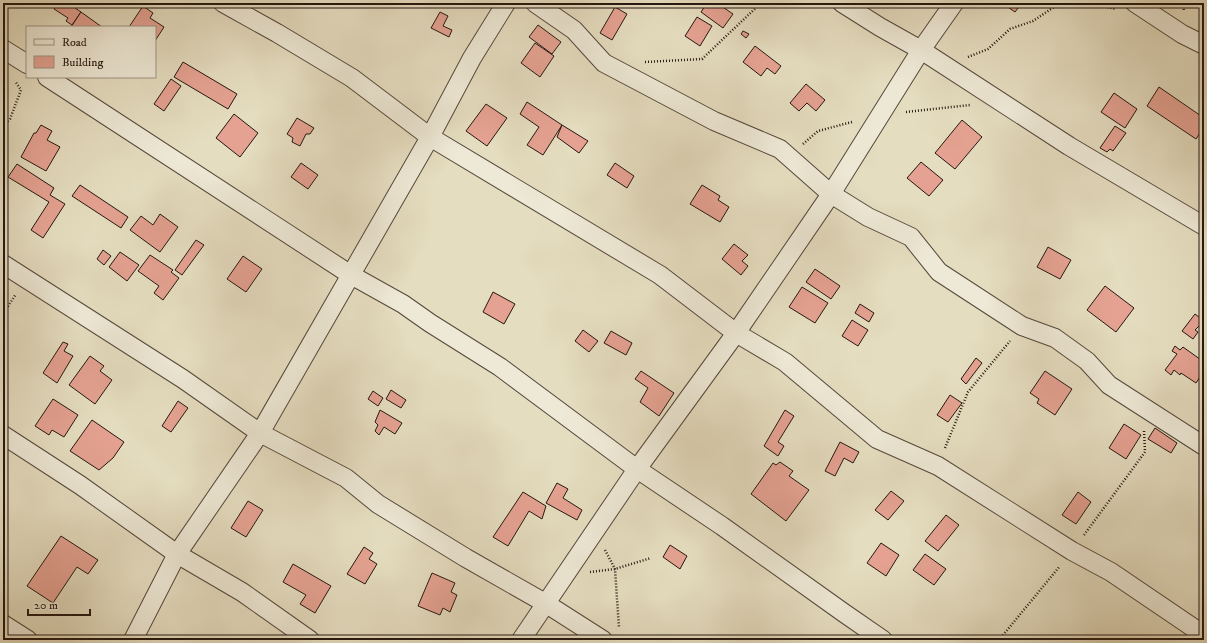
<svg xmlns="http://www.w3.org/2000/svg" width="1207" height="643" viewBox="0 0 1207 643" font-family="'IM FELL DW Pica',serif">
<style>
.building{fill:#e5a292;stroke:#251710}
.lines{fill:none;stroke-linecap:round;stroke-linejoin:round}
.minor-casing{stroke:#55483c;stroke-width:20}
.path{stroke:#251710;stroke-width:2.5;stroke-dasharray:1 2;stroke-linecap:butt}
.minor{stroke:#eee9d6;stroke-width:18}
</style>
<rect width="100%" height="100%" fill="#e5ddc0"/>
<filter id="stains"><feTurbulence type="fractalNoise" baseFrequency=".005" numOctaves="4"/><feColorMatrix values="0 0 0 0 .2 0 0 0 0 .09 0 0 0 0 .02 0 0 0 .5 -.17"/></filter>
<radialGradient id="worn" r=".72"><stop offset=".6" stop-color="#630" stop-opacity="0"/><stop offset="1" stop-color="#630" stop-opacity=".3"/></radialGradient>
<g class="building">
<polygon points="57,3 68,3 81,12 72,25 66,21 68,18 54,9"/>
<polygon points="707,3 717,3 733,14 723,28 701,12"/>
<polygon points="1002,3 1022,3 1015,12"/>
<polygon points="143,6 153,13 150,18 164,27 155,41 155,27 129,27"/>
<polygon points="615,7 627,14 612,40 600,33"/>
<polygon points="81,12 102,27 71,27"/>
<polygon points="440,12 448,16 443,26 452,30 449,37 431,28"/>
<polygon points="697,17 712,26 700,46 685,36"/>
<polygon points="538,25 561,42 552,54 529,37"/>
<polygon points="743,31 749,34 746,38 741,34"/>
<polygon points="535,43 554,56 540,77 521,63"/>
<polygon points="755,46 781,66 775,74 767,68 761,76 743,62"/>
<polygon points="183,62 237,94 228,109 174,77"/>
<polygon points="171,79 181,86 164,111 154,104"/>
<polygon points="806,84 825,100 816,111 807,103 799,111 790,103"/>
<polygon points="1159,87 1204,118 1204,127 1196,139 1147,106"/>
<polygon points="1114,93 1137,109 1125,128 1101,112"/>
<polygon points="527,102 562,125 543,155 527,145 539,127 520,114"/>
<polygon points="486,104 507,118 487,146 466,131"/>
<polygon points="234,114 258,133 240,157 216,138"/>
<polygon points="297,118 314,128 310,134 306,134 300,146 292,142 293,138 287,134"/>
<polygon points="962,120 982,137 955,169 935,153"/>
<polygon points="41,125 52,131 47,140 60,147 46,171 21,157 34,133 36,133"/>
<polygon points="562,125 588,141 579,153 557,137"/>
<polygon points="1115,126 1126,133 1113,151 1110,149 1107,152 1100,148"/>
<polygon points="921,162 943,180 929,196 907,178"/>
<polygon points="301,163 318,175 308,189 291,177"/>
<polygon points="615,163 634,176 627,188 607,175"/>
<polygon points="17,164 54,188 50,195 65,204 43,238 31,230 49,202 8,177"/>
<polygon points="80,185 128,217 121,228 72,196"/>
<polygon points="702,185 720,196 718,200 729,207 720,222 690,204"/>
<polygon points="160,214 178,227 160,252 130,230 141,216 153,225"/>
<polygon points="196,240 204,245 182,275 175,270"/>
<polygon points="734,244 748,255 742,261 748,266 741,275 722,259"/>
<polygon points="1048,247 1071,260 1060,279 1037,267"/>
<polygon points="103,250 111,256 104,265 97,259"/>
<polygon points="120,252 139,265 127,281 109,267"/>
<polygon points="150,255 173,270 171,272 179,278 163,300 154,293 159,286 138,271"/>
<polygon points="243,256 262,269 246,292 227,279"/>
<polygon points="815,269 840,286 831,299 806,282"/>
<polygon points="1105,286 1134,308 1116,332 1087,310"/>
<polygon points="802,287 828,303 815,323 789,307"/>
<polygon points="493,292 515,304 504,324 483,312"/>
<polygon points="860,304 874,313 869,322 855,313"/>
<polygon points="1195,314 1204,321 1204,326 1203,325 1201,328 1199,326 1195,330 1198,332 1193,339 1182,331"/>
<polygon points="852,320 868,330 858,346 842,336"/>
<polygon points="583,330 598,341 589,352 575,341"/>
<polygon points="611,331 632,343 626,355 604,343"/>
<polygon points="63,342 68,344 64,351 73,356 57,383 43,373"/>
<polygon points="1175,346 1180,350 1183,347 1204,362 1204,371 1196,383 1181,373 1180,375 1174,370 1171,375 1165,370 1177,354 1172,351"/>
<polygon points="90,356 104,366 100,371 112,380 95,404 69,385"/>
<polygon points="976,358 982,363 966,384 961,379"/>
<polygon points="641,371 674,393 659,416 640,402 648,388 635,379"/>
<polygon points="1045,371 1072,389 1055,415 1037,403 1039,399 1030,393"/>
<polygon points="391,390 406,400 401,408 386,399"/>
<polygon points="373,391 383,398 378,406 368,399"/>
<polygon points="950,395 962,403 948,422 937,415"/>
<polygon points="53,399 78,415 64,437 52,430 49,435 35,426"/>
<polygon points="178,401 188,408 171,432 162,426"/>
<polygon points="380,410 402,423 395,434 384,427 379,435 375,431 378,425 375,422"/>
<polygon points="785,410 794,416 778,442 784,446 778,456 764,446"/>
<polygon points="92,420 124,442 113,458 99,470 70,451"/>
<polygon points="1124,424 1141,435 1126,459 1109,448"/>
<polygon points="1155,428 1177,443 1171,453 1148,439"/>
<polygon points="840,442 859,452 853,463 844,458 835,476 825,471"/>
<polygon points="780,462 793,471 789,476 809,490 786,521 751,494 773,463 776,465"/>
<polygon points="557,483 568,489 563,498 582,510 577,520 546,503"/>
<polygon points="891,491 904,501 888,520 875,510"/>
<polygon points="523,492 546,506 542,519 529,511 508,546 493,537"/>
<polygon points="1078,492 1091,502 1076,524 1062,515"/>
<polygon points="248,501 263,510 246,537 231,528"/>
<polygon points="946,515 959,525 938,551 925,541"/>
<polygon points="61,536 98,560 88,574 77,567 53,603 27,586"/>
<polygon points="881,543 899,555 886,576 867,563"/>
<polygon points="670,545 687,556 680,569 663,557"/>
<polygon points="364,547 373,553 369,559 377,564 365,584 347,574"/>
<polygon points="925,554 946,569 934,585 913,570"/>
<polygon points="293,564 331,586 315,613 300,604 306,595 283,582"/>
<polygon points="432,573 455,583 451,592 457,595 450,612 443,608 440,615 418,606"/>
</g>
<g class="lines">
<defs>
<g id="minor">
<polyline points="223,3 277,33 352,78 430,137 660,275 736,333 785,362 877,439 938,466 1072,551 1111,572 1204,635"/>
<polyline points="535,3 574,30 604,63 714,121 780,149 831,194 868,217 911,237 939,272 1022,326 1055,338 1087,361 1109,385 1204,446"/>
<polyline points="842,3 880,27 921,50 1069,146 1204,226"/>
<polyline points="1135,3 1182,34 1204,45"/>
<polyline points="3,49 27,64"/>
<polyline points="47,77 351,275 403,304 430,323 500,367 637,469 722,526 844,613 883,640"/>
<polyline points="3,264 183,379 260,433 346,478 378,504 466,558 545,603 603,640"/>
<polyline points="3,435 80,485 177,554 242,592 310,640"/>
<polyline points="3,624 28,640"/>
<polyline points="133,640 177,554 260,433 430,137 472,58 506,3"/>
<polyline points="521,640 637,469 736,333 831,194 921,50 954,3"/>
</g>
</defs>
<use href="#minor" class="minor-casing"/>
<g class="path">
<polyline points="1087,3 1116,9"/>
<polyline points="1183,3 1184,11"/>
<polyline points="1203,3 1204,4"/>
<polyline points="968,57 988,49 1010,29 1033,21 1060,3"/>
<polyline points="645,62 702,59 761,3"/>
<polyline points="906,112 970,105"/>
<polyline points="3,125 10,119 21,90 15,81"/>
<polyline points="803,144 818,131 852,122"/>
<polyline points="3,314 16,294"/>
<polyline points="945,448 968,392 1010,341"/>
<polyline points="1084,535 1145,452 1144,430"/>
<polyline points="605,550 615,569 619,628"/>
<polyline points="590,572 615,569 651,558"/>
<polyline points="999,640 1060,566"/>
</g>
<use href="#minor" class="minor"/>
</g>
<rect width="1207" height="643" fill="none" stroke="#e5ddc0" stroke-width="16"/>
<rect x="4" y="4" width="1199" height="635" fill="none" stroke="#251710" stroke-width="2"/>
<rect x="8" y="8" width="1191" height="627" fill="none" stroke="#251710"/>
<rect x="26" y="26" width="130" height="52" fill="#eee9d6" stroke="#9e9587"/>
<rect x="34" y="39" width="20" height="6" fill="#eee9d6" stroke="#9e9587"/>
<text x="62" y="46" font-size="12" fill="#251710">Road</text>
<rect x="34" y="56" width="20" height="12" fill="#e5a292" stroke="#9e9587"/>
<text x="62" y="66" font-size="12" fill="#251710">Building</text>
<path d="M28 609v6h62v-6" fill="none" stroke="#251710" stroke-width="2"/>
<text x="34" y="609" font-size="12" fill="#251710" stroke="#eee9d6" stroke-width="3" paint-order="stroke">20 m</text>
<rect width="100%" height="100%" filter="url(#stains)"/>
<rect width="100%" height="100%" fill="url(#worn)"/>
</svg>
